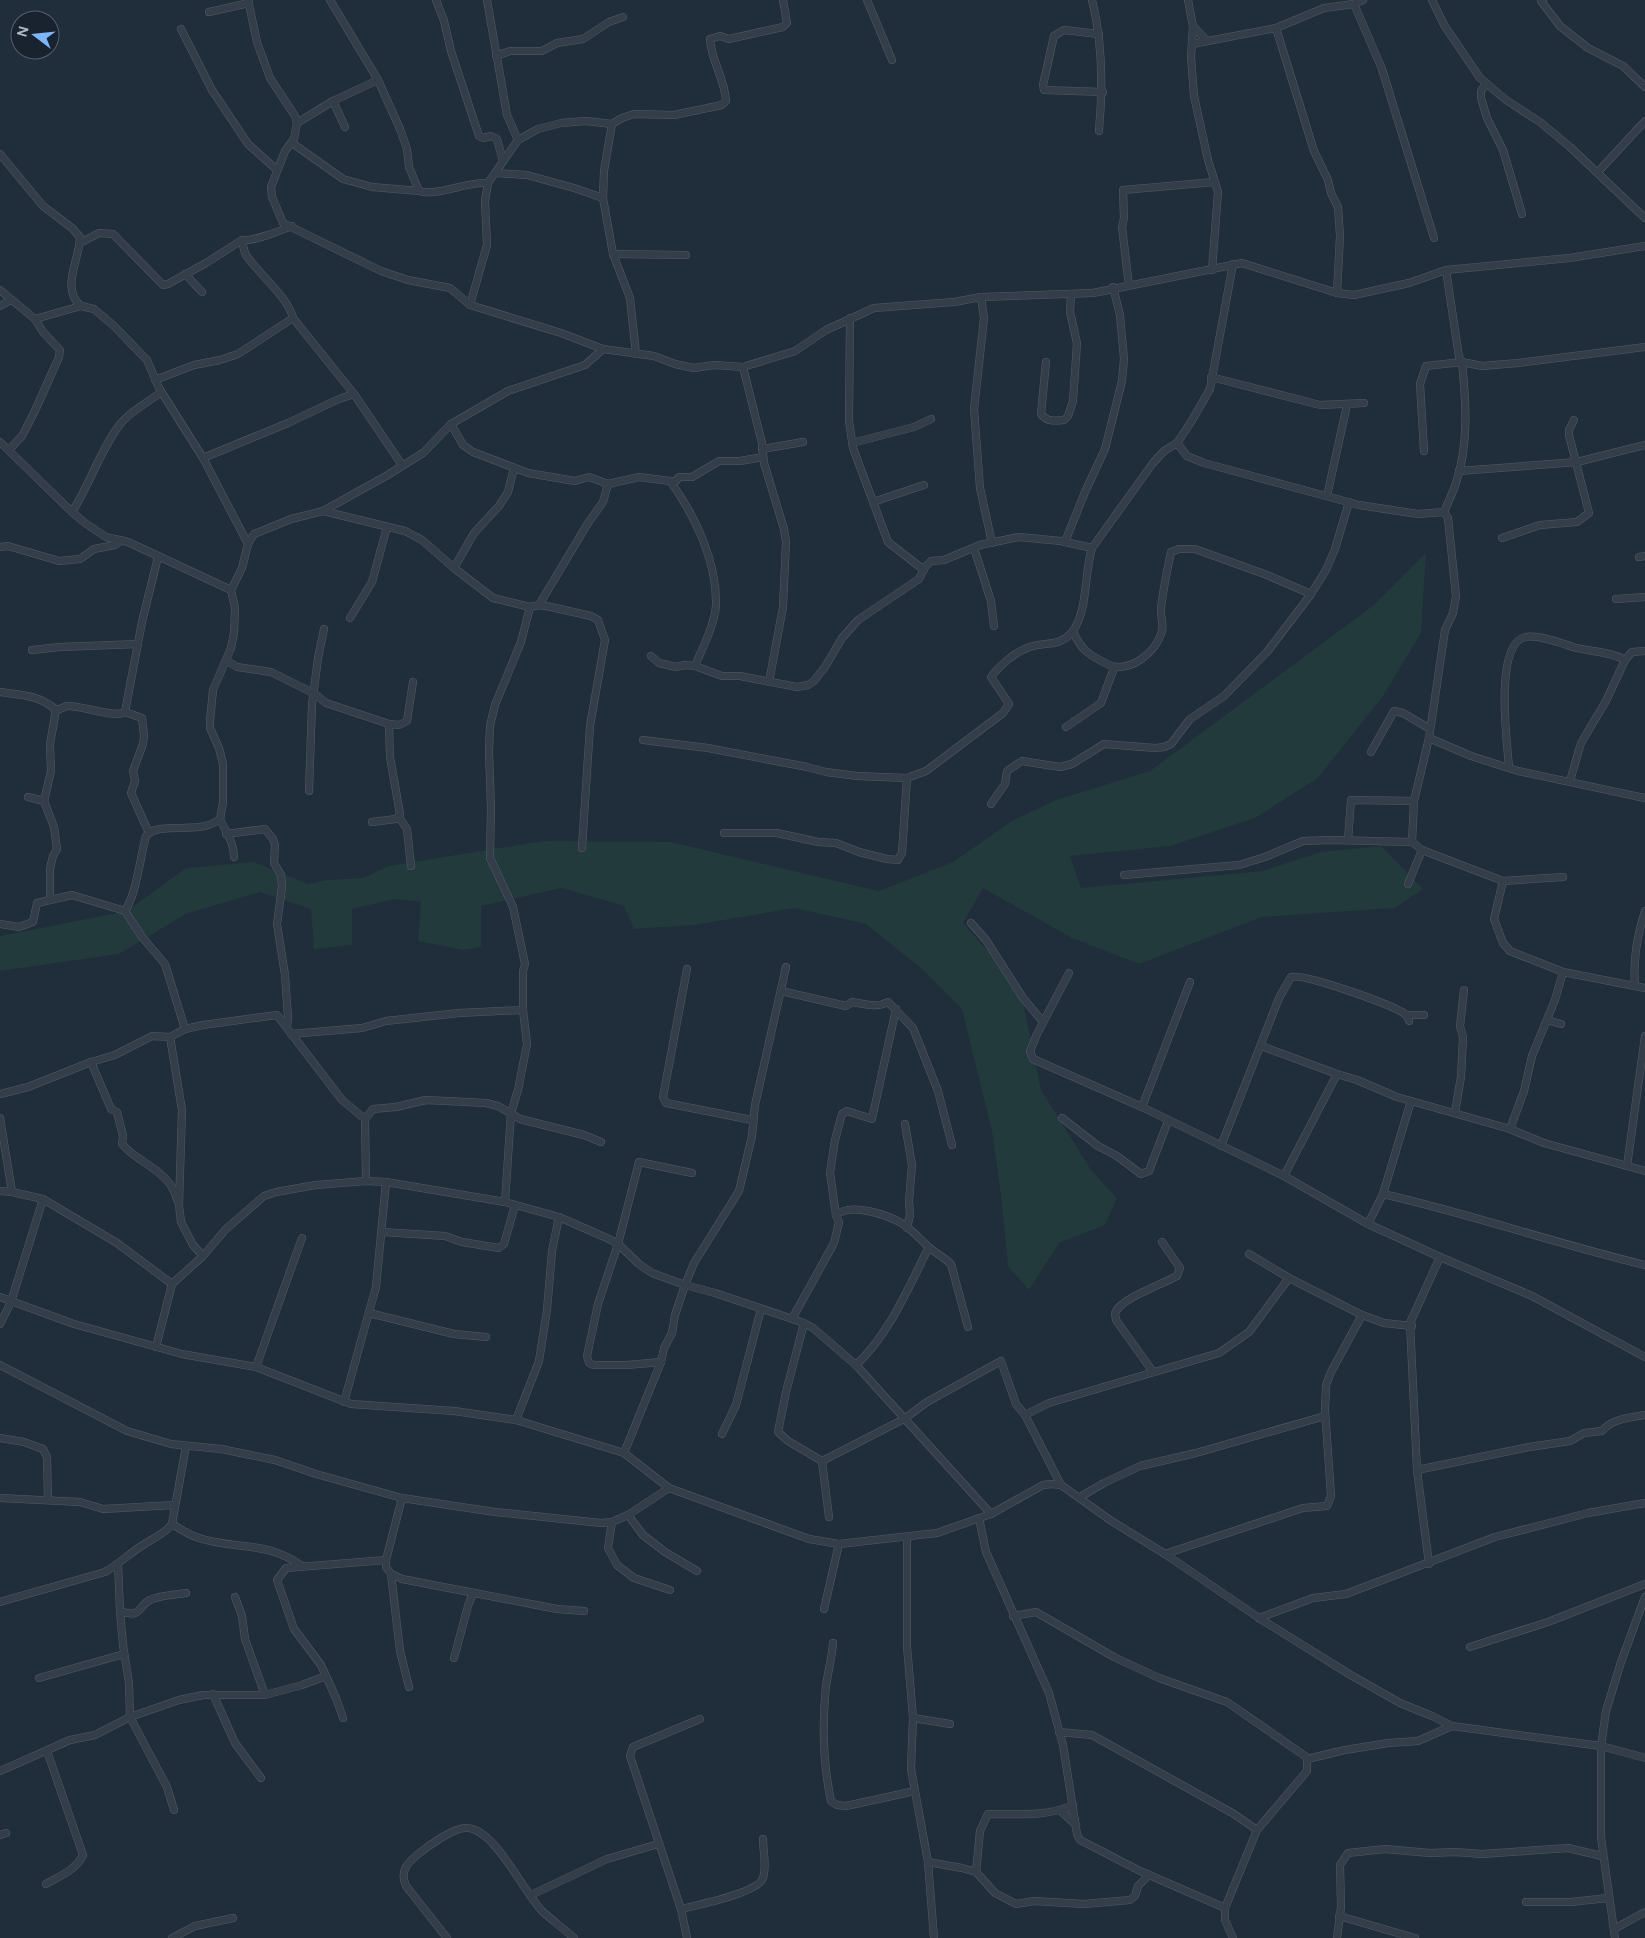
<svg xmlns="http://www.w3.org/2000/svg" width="1645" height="1938" viewBox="0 0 1645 1938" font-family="'DM Sans',sans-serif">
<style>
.grass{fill:#223a3b}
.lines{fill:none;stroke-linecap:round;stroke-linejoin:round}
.minor-casing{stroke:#515c68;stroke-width:8}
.minor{stroke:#333e4a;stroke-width:7}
</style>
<rect width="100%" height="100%" fill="#202d3a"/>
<polygon class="grass" points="1426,553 1421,633 1383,696 1318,778 1255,818 1170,846 1070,856 1081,888 1262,871 1321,852 1381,846 1423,889 1395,908 1262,917 1139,964 1072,938 983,888 963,923 1020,987 1041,1090 1091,1170 1117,1198 1105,1225 1059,1243 1029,1290 1008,1266 1001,1195 992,1131 962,1009 922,969 866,924 795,908 694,925 634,929 624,906 562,888 481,906 481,947 463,950 418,941 421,902 394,899 352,909 352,945 314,949 311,909 260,892 186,914 119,954 0,971 0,936 127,911 186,868 254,862 308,884 327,880 363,878 389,866 543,841 671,842 879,891 953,862 1012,821 1056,800 1150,771 1374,605"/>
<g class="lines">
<defs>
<g id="minor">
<polyline points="248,0 257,42 270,78 295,116 297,123 294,139 285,151 271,187 272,197 283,223 381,271 408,280 450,288 470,305 561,333 603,349"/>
<path d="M330,0L378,80L400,129L407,149L409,167L419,191C436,197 468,181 488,183"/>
<polyline points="436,0 444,21 451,51 479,136 483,138 491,136 497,139 503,161"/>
<polyline points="487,0 507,115 518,140"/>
<polyline points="867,0 892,60"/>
<path d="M1092,0C1103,43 1103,87 1099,131"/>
<polyline points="1188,0 1193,26 1191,57 1194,96 1208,160 1218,192 1212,270"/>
<polyline points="1432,0 1444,25 1480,78 1506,100 1540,122 1570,147 1645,218"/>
<polyline points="1543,0 1541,1 1560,26 1588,48 1623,66 1645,87"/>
<polyline points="1354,4 1382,69 1434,238"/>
<polyline points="209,12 249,3"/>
<polyline points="1193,26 1207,41"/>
<polyline points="1276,28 1314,151 1328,180 1331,193 1338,207 1340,235 1337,293"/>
<polyline points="181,29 212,90 248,144 277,170"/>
<polyline points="1099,34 1064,30 1054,36 1043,85 1044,90 1103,92"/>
<polyline points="1192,44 1276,28 1324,8 1354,4 1363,0"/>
<polyline points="496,56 510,51 542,51 557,43 583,39 609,22 623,17"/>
<polyline points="1486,83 1481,91 1481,98 1487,118 1503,150 1522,214"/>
<polyline points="333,101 345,127"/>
<polyline points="297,123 333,101 378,80"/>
<polyline points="292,143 343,179 372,187 419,191"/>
<path d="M0,154L43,206L72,228L80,237C80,258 60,289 81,306"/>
<polyline points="1598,172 1645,121"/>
<polyline points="496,173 527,175 574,188 603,198"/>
<path d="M292,226C278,231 257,241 242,240C243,245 244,251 246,255C258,273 288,297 293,318L354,394L402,465"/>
<polyline points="80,243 99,233 113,234 163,285 168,284 206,263 242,240"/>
<polyline points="613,254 686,255"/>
<polyline points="185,274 202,292"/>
<polyline points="1129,286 1122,227 1124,218 1123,190 1214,182"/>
<polyline points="0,290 35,319 43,332 60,350 59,357 34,413 22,436 9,450"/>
<polyline points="981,297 984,318 974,409 980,488 992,543"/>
<polyline points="470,305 487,245 485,201 488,183 518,140 538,129 561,123 586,121 612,124"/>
<polyline points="0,306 11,300"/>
<polyline points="850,318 849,421 853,448 888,542 924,570"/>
<polyline points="35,319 81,306 94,309 114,326 147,360 159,388 203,458 248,544"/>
<path d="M636,354L630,298L613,254L603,198L604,171L612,124L622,118L634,114L674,115L722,105L726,101C725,79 711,61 710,39L720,36L729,39L783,27L787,23L783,0"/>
<path d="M1046,362L1041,414C1047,422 1055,421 1064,420L1068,416L1073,401L1077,343L1070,312L1071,294"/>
<polyline points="743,367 762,443 764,463 784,529 786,542 783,607 769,682"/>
<polyline points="1211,377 1320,405 1364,403"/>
<polyline points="155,380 194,365 220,360 238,354 293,318"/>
<path d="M451,424L463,445L473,452L528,473L575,481L589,477L608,484L639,477L670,481C695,515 717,562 716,605C715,624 702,649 695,666"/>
<polyline points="0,442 72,512 85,523 106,537 128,542 231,590"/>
<polyline points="852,443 914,427 931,419"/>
<polyline points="1177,443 1187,456 1204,463 1359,505 1418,514 1444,512 1448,518 1456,596 1453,613 1445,630 1429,738 1414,801 1412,842"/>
<polyline points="762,449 803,442"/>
<polyline points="1424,451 1420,384 1426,366 1462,362 1482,366 1518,363 1645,347"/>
<polyline points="203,458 288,423 339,399 354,394"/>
<polyline points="1459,471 1577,462 1645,445"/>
<polyline points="670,481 676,481 679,477 692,477 719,461 740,461 763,457"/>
<polyline points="1327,496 1347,405"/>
<polyline points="873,502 924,485"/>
<polyline points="323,511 405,531 422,540 454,568 493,598 530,607 539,605 551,607 591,616 598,620 605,640 590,726 582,848"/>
<path d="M72,512C90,484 100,450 121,423C131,411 149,402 161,392"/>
<path d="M1444,512C1448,502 1453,493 1456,483C1469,444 1466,402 1462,362L1459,357L1446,270"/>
<polyline points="1502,538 1540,525 1577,522 1589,513 1569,435 1569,430 1574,420"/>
<polyline points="1065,542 1085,492 1105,449 1122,381 1124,359 1120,315 1113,287"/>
<polyline points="0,547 8,546 59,561 80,559 94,549 115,545 121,541"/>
<polyline points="974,548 991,601 994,626"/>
<polyline points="1639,557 1645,556"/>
<polyline points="454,568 474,533 499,506 508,492 514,468"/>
<polyline points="1616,599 1645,597"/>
<polyline points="539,605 588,523 603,502 608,484"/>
<polyline points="350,618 372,582 387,527"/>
<path d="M1073,631C1080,649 1089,655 1107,664C1128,675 1156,653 1162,631C1164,623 1160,616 1161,608C1163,590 1167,571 1171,552L1179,549H1195L1267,575L1311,594"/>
<polyline points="32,650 60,647 138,644"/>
<polyline points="651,656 659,663 676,667 685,665 695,666 722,676 740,676 797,687 808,685 814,681 825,667 842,638 858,620 919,579 925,567 931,561 944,560 980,545 1019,537 1061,541 1092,548"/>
<polyline points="226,660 237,667 271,672 315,694 326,703 389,724 399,725 407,721 413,682"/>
<path d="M0,692C21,695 40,695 56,710"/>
<polyline points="125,712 142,718 144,736 143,744 133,771 135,781 131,793 149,833"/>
<polyline points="1066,727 1101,703 1114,668"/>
<polyline points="1429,738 1471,756 1518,771 1645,798"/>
<path d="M643,740L708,748L807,767L826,772L857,776L907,778L926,771L1003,713L1009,704L991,677C999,666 1014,653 1027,648C1044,641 1060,648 1073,631C1088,610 1084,574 1092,548L1153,463L1164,451L1177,443L1191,422L1210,389L1233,264"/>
<polyline points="1371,752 1394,711 1403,713 1430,729"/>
<path d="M1509,767C1507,742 1494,645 1525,637C1537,634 1561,643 1573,647C1590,652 1610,651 1625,660"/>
<polyline points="1570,781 1581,743 1606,701 1625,660 1632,652 1645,651"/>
<polyline points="309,791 312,704 318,658 324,629"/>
<polyline points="28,797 44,801 54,827 57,849 53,856 50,869 50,900"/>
<path d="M44,801L51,771L50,744L56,710C60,709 64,707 67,706C81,705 116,719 125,712L142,622L158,557"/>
<polyline points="991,804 1005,784 1007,771 1022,761 1060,767 1072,764 1104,744 1155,748 1164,747 1171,744 1190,719 1224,696 1267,652 1311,594 1326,570 1335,549 1349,502"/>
<polyline points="399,817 407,829 411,866"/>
<path d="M220,819C226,833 234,842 234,857"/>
<polyline points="372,822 396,819 400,814 390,757 389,724"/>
<polyline points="724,833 777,833 818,842 836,843 859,852 887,859 898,860 902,853 907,778"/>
<polyline points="226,834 265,829 273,839 275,845 274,863 281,875 282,887 277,924 285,975 288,1018 287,1026"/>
<polyline points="1348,840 1351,800 1414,801"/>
<polyline points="1124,875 1239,865 1265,857 1303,841 1331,840 1412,842 1422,850 1503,881 1563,877"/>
<polyline points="1503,881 1494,919 1503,943 1510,951 1563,972 1645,988"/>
<polyline points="1408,884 1422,850"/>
<polyline points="125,911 142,937 165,964 185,1029"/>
<polyline points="971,923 986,940 1023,998 1043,1022"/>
<path d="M0,924L19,927L33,922L37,903L72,895L125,911C137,892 140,858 146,836C159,820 200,836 220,819L223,802V764L219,748L210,728V721L213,690L231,648L234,633L235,608L231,590L242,568L248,544L254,534L291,519L323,511L386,476L423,453L451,424L508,391L585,365L603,349L654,356L675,364L694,368L714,365L743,367L795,351L826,330L874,308L954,302L981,297L1093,293L1242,263L1337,293L1354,295L1409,283L1446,270L1569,258L1645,246"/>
<polyline points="687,969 663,1097 666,1103 752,1120"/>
<polyline points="1069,973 1037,1034 1030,1051 1033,1059 1142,1107 1284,1176 1368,1224 1440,1257 1532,1296 1645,1357"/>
<path d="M1635,986C1633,959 1637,937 1645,911"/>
<path d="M781,991L846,1006L852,1002C865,1004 877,1008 888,1002L913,1028L938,1091L952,1145"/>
<polyline points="1406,1015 1424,1015"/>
<polyline points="1547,1020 1561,1024"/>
<polyline points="291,1034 362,1028 386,1021 459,1013 523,1010"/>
<polyline points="170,1037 182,1110 179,1205 181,1222 193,1245 203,1256"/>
<polyline points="1261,1046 1337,1074 1357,1080 1397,1097 1510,1129 1544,1143 1645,1171"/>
<path d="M91,1062L111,1109L117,1112L123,1136L122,1144C135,1160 158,1167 170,1184C174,1189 176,1197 178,1202"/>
<polyline points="0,1094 28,1087 91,1062 115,1055 152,1036 170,1037 185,1029 203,1025 277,1015 342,1100 365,1119"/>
<polyline points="1142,1107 1190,982"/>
<polyline points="1455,1112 1461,1077 1463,1037 1460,1026 1464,990"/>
<polyline points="0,1118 12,1192"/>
<polyline points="1062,1118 1098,1146 1117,1156 1141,1174 1149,1171 1168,1121"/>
<polyline points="905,1124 912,1165 909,1201 910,1215 907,1228"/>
<polyline points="1510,1129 1524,1091 1532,1056 1555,1000 1563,972"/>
<path d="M1221,1146L1279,998L1291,977C1304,973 1393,1005 1405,1014C1408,1016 1408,1018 1409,1021"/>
<polyline points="1627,1166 1645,1036"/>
<polyline points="1284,1176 1337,1074"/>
<polyline points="366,1181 365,1119 373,1109 396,1107 426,1100 486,1103 498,1106 520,1119 584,1135 601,1142"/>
<polyline points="0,1191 12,1192 43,1199 117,1243 172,1284"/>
<path d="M1383,1194C1471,1214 1557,1244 1645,1265"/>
<polyline points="505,1202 511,1113 518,1090 527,1044 523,1010 523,971 525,964 513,907 490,858 491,808 489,751 490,726 495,705 521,642 530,607"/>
<path d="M836,1215C851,1202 888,1215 903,1224C913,1231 921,1240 930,1248C937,1254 945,1258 951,1264L968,1327"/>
<polyline points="1368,1224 1383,1194 1411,1101"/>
<polyline points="382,1232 445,1236 462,1242 499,1248 504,1244 515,1205"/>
<polyline points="1249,1254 1289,1278"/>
<polyline points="0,1297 74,1324 182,1354 256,1367 351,1404 454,1411 516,1420 624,1453 669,1488"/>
<polyline points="369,1313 454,1334 486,1337"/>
<polyline points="792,1319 834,1243 839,1222 836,1215 830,1173 835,1140 842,1114 847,1111 872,1119 896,1009"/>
<polyline points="804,1323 786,1392 778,1432 788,1441 822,1461 829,1517"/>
<polyline points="0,1324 11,1302 43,1199"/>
<polyline points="156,1347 172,1284 203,1256 226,1229 264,1196 276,1192 316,1185 366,1181 386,1182 505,1202 559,1217 609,1239 618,1244 639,1264 652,1273 685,1285 715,1293 804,1323 813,1328 856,1365 991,1514"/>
<polyline points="661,1362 627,1365 593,1365 589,1363 587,1356 598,1304 618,1244 639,1162 692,1173"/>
<polyline points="0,1365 127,1431 171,1444 221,1449 275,1460 316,1474 402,1498 495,1512 601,1523 612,1522 628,1515 669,1488 809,1539 839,1544 937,1533 991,1514 1043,1485 1051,1484 1061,1485 1110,1520 1165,1554 1259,1618 1349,1674 1400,1703 1432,1716 1452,1726 1601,1746 1645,1758"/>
<path d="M856,1365C890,1333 908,1288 929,1247"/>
<polyline points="256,1367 302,1238"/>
<path d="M1153,1372L1116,1320L1115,1313C1121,1298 1163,1284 1177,1276L1180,1268L1162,1242"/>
<polyline points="344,1402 376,1287 386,1182"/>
<polyline points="1025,1415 1049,1403 1219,1353 1249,1332 1289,1278 1362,1315 1384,1323 1412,1326"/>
<polyline points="516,1420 539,1361 547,1310 552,1251 559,1217"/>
<polyline points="722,1434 736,1405 761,1309"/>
<polyline points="0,1438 24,1442 43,1449 47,1457 48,1500"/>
<polyline points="624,1453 661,1362 664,1348 672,1333 675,1315 685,1285 694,1263 739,1191 752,1136 755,1105 786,967"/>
<polyline points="822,1461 904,1419 927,1402 1001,1361 1016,1404 1025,1415 1061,1485"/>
<path d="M1417,1470L1529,1447L1570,1441L1584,1433L1602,1431C1613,1418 1629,1418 1645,1415"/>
<polyline points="1080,1497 1104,1483 1140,1466 1196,1453 1325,1416"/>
<polyline points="0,1498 80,1502 103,1509 174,1505"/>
<polyline points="402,1498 386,1560 386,1567 391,1574 400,1651 409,1687"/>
<polyline points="628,1515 643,1535 665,1552 697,1571"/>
<polyline points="979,1518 986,1552 1049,1693 1063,1745 1077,1834 1080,1840 1140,1871 1225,1908"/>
<polyline points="612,1522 608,1548 617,1565 634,1578 670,1590"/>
<path d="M172,1524C180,1529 188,1534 196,1537C235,1551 264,1539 302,1566"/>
<polyline points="907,1537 907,1646 913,1718 911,1769 928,1862 934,1938"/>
<polyline points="1165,1554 1303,1508 1327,1506 1331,1496 1325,1410 1326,1385 1331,1372 1362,1315"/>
<polyline points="118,1564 120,1611 123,1645 129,1683 130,1717 167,1787 174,1810"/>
<polyline points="1429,1564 1417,1470 1410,1323 1440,1257"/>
<polyline points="391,1574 402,1579 557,1609 584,1611"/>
<polyline points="235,1597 242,1616 245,1639 265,1695"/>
<path d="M0,1602L105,1572C119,1564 130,1553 143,1545C153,1538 165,1534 172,1524L186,1446"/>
<polyline points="824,1609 839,1544"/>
<path d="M120,1611C143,1619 137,1606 150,1600C160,1595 175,1595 186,1593"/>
<polyline points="1013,1616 1036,1612 1114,1657 1159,1678 1227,1702 1305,1756 1307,1759 1307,1771 1257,1830 1234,1814 1092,1735 1059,1732"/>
<polyline points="1259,1618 1313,1598 1346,1594 1495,1537 1588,1513 1645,1503"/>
<path d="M833,1643C832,1658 828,1671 826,1686C822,1724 823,1763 831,1801L837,1805L846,1806L915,1791"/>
<polyline points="1470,1647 1548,1622 1645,1584"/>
<polyline points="454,1658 468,1606 473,1593"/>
<polyline points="39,1678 124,1654"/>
<polyline points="213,1694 235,1743 261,1778"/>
<polyline points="343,1718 336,1698 321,1665 294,1629 277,1580 286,1568 386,1560"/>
<polyline points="913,1718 950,1724"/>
<polyline points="1307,1759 1345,1750 1388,1743 1418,1741 1452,1726"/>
<polyline points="0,1771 70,1740 95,1735 130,1717 179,1700 203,1695 265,1695 302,1685 326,1676"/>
<polyline points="1061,1811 1076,1825"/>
<polyline points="0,1835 6,1833"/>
<polyline points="928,1862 962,1868 976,1872 995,1893 1016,1904 1034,1901 1084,1904 1130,1900 1135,1896 1138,1886 1149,1875"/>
<path d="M976,1872L980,1831L988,1814C1015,1814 1048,1817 1073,1805"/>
<path d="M46,1884C60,1876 76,1870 83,1855L47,1751"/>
<polyline points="531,1895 607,1859 658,1844"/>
<polyline points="1526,1902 1571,1902 1608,1898"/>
<path d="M681,1909C698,1905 758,1893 763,1878C767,1866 763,1851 763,1839"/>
<polyline points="1339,1916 1415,1938"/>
<polyline points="1614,1929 1645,1912"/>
<polyline points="172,1938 195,1926 233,1918"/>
<path d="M447,1938L406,1886C400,1872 406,1864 417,1855C428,1846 454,1827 467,1828C495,1829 523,1891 542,1911C552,1920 564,1929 574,1938"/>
<polyline points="687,1938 681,1909 630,1756 633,1747 700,1719"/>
<polyline points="1233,1938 1225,1920 1225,1908 1257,1830"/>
<polyline points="1337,1938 1341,1907 1340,1865 1348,1853 1385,1849 1430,1853 1455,1852 1482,1854 1568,1848 1602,1856"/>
<polyline points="1615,1938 1601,1837 1601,1746 1606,1711 1621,1662 1645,1597"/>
</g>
</defs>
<use href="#minor" class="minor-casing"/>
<use href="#minor" class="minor"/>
</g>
<g transform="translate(35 35) rotate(286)"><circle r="24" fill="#19232f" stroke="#555f6c"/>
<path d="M0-4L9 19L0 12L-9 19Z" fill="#7bb6fe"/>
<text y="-8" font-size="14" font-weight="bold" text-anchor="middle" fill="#aeb9c7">N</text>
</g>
</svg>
